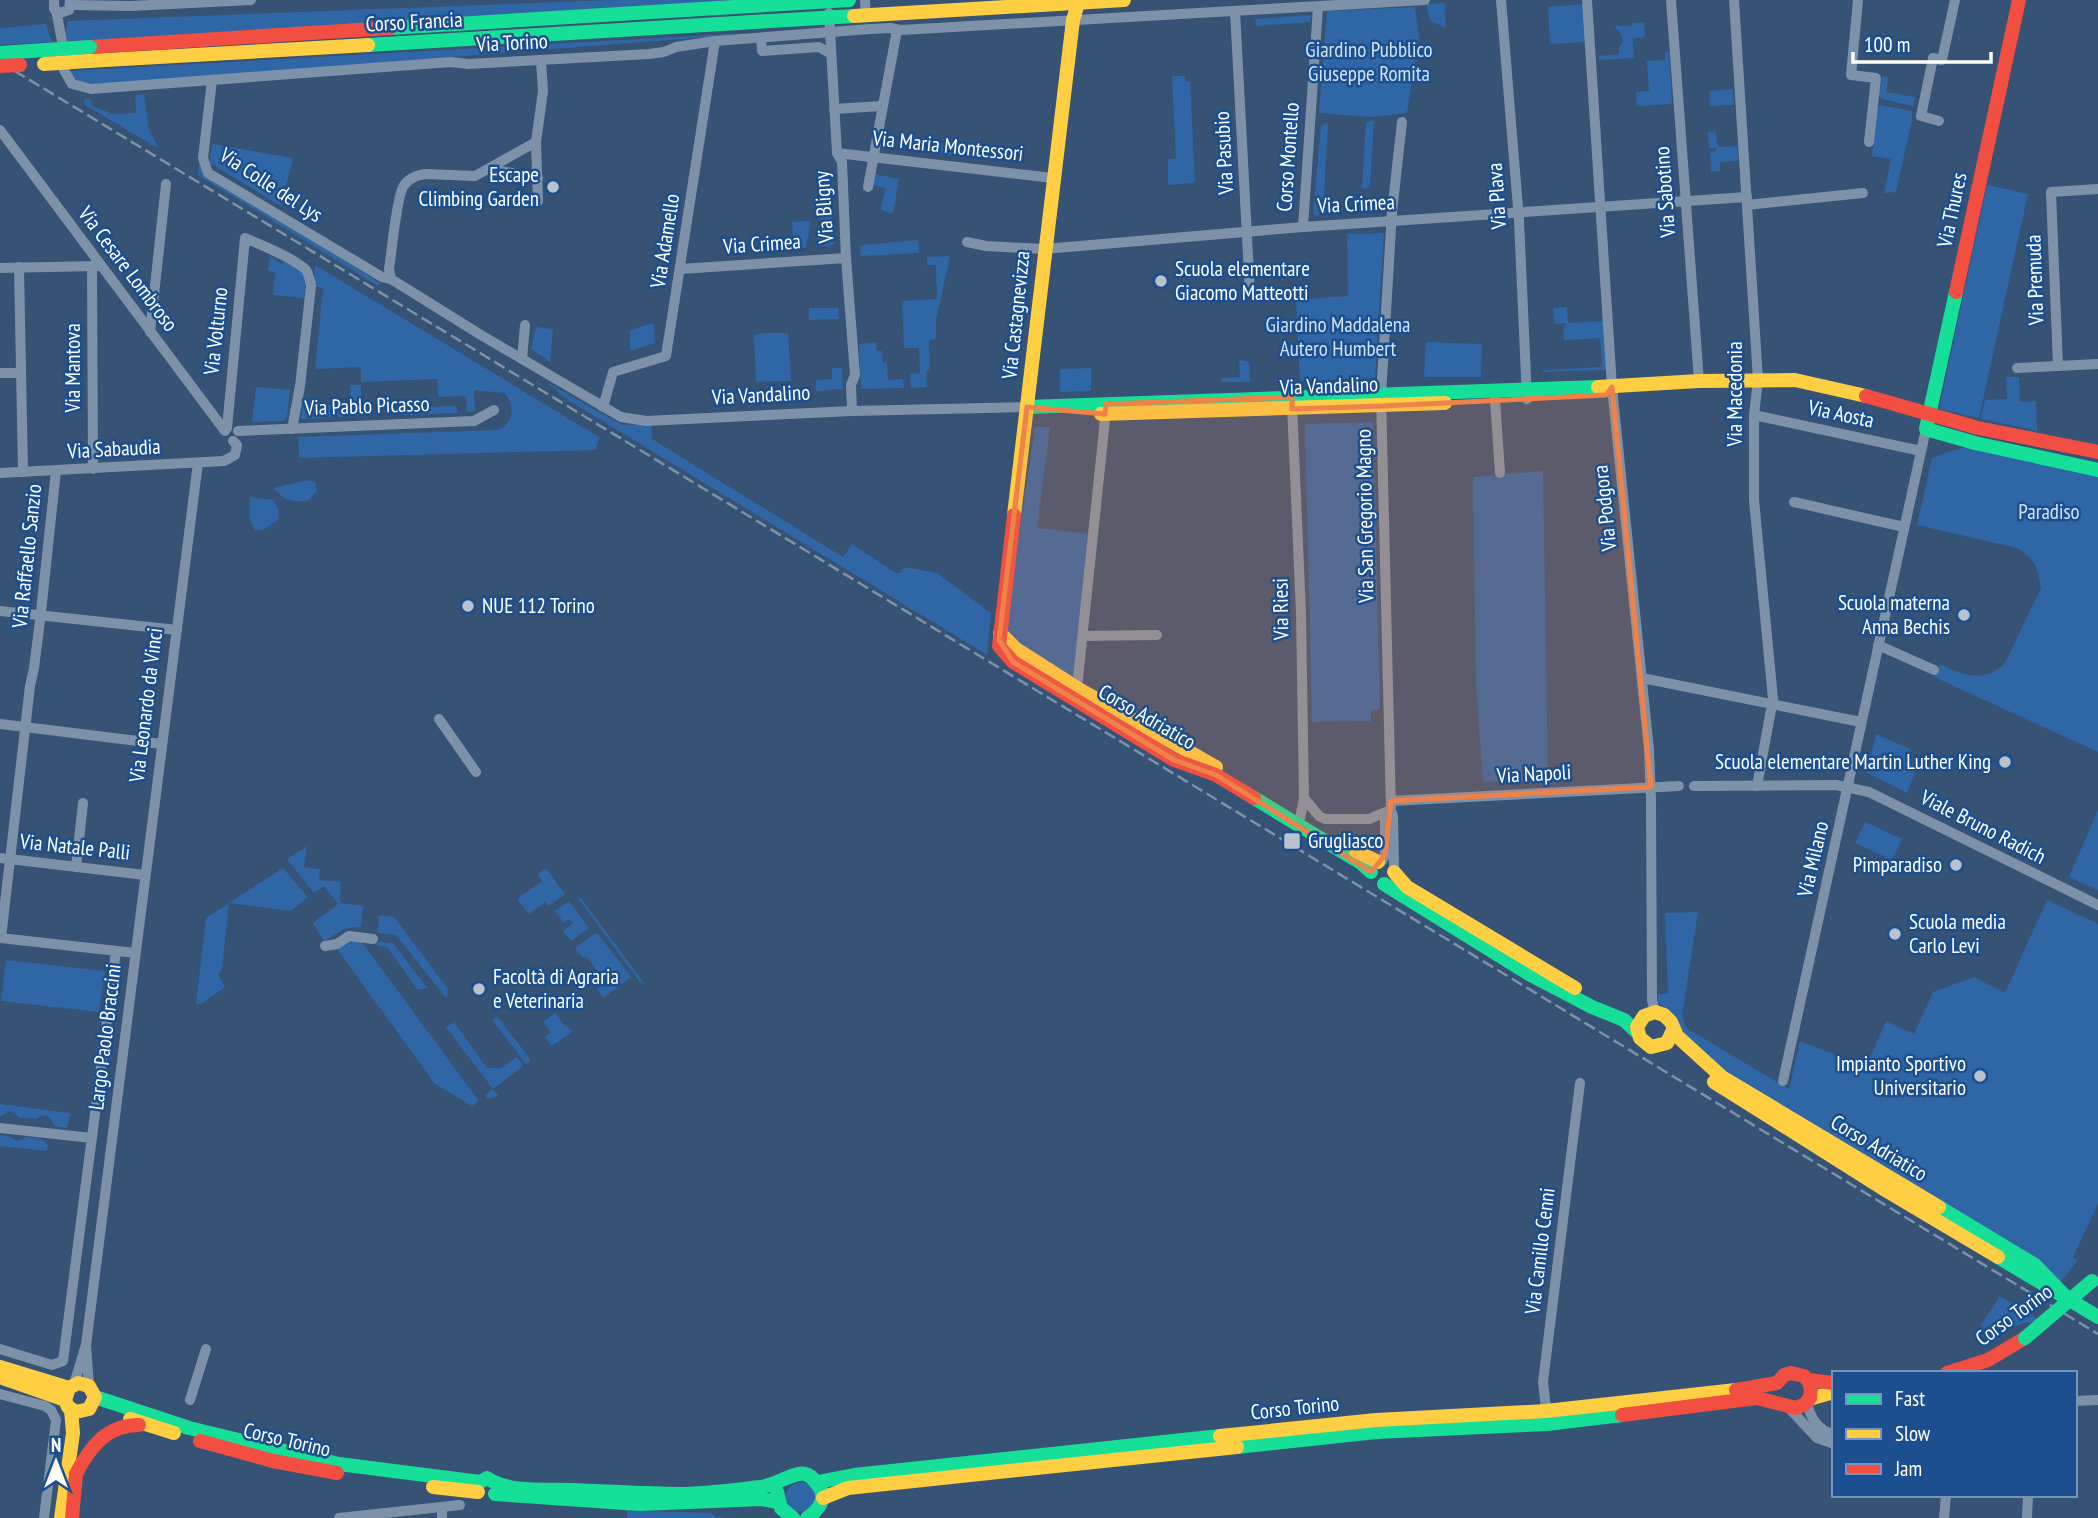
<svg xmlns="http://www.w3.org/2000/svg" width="2098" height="1518" viewBox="0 0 2098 1518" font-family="'PT Sans Narrow',sans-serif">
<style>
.green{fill:#2f66a5}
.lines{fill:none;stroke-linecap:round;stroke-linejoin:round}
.street{stroke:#7d92a8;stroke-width:10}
.fast{stroke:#16e098;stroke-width:14}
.slow{stroke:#ffcf43;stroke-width:14}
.jam{stroke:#f24e42;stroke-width:14}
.rail{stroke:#7e92a7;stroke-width:2.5;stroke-dasharray:12 5;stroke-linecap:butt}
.fast-bridge{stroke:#16e098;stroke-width:14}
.slow-bridge{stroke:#ffcf43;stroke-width:14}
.jam-bridge{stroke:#f24e42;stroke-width:14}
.marked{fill:#ee8249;fill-opacity:0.2;stroke:#ee8249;stroke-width:5;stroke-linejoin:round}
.poi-dot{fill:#b9c2ce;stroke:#1b4f8f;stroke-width:2.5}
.labels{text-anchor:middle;stroke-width:5;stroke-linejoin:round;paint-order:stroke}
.street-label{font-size:21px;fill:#fff;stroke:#1b4f8f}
.park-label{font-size:21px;fill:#cfe3fa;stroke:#1b4f8f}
.poi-label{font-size:21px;fill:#fff;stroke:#1b4f8f;text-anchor:end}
</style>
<rect width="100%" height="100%" fill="#365274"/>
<g class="green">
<polygon points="611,0 749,0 66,42 67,21"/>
<polygon points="1445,3 1446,27 1444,27 1430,21 1426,4"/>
<polygon points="1583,4 1585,42 1550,44 1548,7"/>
<polygon points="1415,7 1419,36 1407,113 1371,117 1319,113 1327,11"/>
<polygon points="1311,15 1310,22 1256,26 1255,19"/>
<polygon points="1644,22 1645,37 1633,39 1634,58 1599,60 1599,56 1619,54 1619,46 1623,43 1621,34 1614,26 1631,26 1632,23"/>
<polygon points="46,24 52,42 0,45 0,28"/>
<polygon points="729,34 733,35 80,86 68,71"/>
<polygon points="1665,52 1669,52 1672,104 1637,106 1636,92 1649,91 1647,61 1665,60"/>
<polygon points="1172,76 1185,76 1185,82 1190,82 1195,183 1168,185 1168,159 1176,158"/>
<polygon points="1882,76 1888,77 1886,92 1915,97 1913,106 1882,99 1879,96"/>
<polygon points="1733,89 1734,105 1710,106 1709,91"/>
<polygon points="144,94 149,130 159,149 85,105 84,99 91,99 92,106 113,114 136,113 135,95"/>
<polygon points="1881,105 1912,111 1912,120 1896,192 1884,193 1891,159 1872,156 1877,108"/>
<polygon points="1374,120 1370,186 1367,189 1362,188 1362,185 1366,122"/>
<polygon points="1328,122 1323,214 1315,216 1313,213 1321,126"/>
<polygon points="1716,131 1717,143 1720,147 1737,146 1738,161 1720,162 1720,171 1711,172 1710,152 1716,151 1716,148 1709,148 1708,132"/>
<polygon points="944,141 973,144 981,159 933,153"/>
<polygon points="212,144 293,158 281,206 210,163"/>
<polygon points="200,158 203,171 380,283 378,286 198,175"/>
<polygon points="874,174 899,179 893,214 881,210 885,188 872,185"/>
<polygon points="1987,185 2028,194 1979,418 1939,409"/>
<polygon points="823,204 831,204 834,245 816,247"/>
<polygon points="811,221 806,248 794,248 792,222"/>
<polygon points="1384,233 1375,378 1300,381 1296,300 1348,296 1347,234"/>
<polygon points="918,240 919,253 861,256 860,245"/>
<path d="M270,256L282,264L285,261C306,274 307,274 304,298L273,295L275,272L268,271Z"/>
<polygon points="950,256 936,320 936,339 929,340 930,371 926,371 927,387 911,388 910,374 920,373 919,348 904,348 902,301 937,299 936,265 927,265 927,257"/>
<path d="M315,265L599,437L596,450L299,458L298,437L498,430C514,422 516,406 504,393L474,390L475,412H467L466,396L438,397L437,379L361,382V367L315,369L323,288L314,286Z"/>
<polygon points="1567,307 1568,323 1603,321 1606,370 1543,372 1543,370 1602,367 1600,338 1564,340 1563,330 1566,323 1555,324 1553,308"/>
<polygon points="809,308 838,308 839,319 809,320"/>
<polygon points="653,323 655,343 630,351 630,330"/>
<polygon points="536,327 553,329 550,362 531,349"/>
<polygon points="763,333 788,333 791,381 756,382 754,335"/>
<polygon points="876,342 877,351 882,351 883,363 887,363 888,380 903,379 904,388 861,389 859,344"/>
<polygon points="1426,342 1482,344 1481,377 1424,377"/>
<polygon points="1239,360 1249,362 1250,382 1221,382 1221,378 1240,377"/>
<polygon points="832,368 842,368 843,389 816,391 816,380 832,379"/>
<polygon points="1091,368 1091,391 1060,392 1060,369"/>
<polygon points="2006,377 2019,377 2020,402 2036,401 2037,431 1981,419 1985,400 2007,399"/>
<polygon points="545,381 622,425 651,424 652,439 843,557 852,544 896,573 900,573 903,567 937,573 991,613 987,655 568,400"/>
<polygon points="350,385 361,385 362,416 338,417 338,404 351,403"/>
<polygon points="256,387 290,390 287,417 283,421 252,422"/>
<polygon points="315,399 316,405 334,404 334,417 301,419 303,400"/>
<polygon points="456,406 458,413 401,415 401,408"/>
<polygon points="1373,422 1380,709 1371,710 1371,721 1312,722 1305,424"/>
<path d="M1035,427H1050L1037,528L1090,534L1075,680C1057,670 1018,653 1009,634C1007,630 1007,622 1007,617Z"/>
<path d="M1974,446L2098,474V752L1934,677L1940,664C1963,675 1984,684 2005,663L2041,588L2036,566L2028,556L2017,548L1917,525L1932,458L1957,449Z"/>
<polygon points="1543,471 1548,778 1483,782 1476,684 1473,477"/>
<path d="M307,480L315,482L317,491L308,501C293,502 283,501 274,488Z"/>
<polygon points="250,497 273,500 279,510 278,520 263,530 255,530 250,520"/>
<polygon points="1876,734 1910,749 1915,772 1907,793 1867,773"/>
<polygon points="2098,810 2098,890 2069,877"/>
<polygon points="1865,822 1902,839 1892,860 1855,843"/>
<polygon points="307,846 304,867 320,869 319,880 341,882 340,903 363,906 361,927 346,928 324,941 313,923 338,904 324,886 314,893 287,859"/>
<polygon points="283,868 308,897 291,911 229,903 222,969 218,975 225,987 201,1004 196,1004 206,918"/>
<polygon points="546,868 565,894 549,906 545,902 529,914 517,899 542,881 537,874"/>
<polygon points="577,897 581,898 636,972 643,982 642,985"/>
<polygon points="2047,900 2098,924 2098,1204 2073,1257 2077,1261 2060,1283 1704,1059 1658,1001 1658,994 1668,994 1665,913 1698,912 1682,1016 1686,1028 1789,1089 1800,1041 1866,1067 1886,1021 1914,1034 1933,992 1974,977 2005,993"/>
<polygon points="569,901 589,928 571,941 563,931 573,923 569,919 564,923 555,911"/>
<polygon points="379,915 394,917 448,989 447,999 396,935 378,933"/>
<polygon points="595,933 598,934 631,977 603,998 597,989 602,985 599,980 602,977 586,956 583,958 575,948"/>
<polygon points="351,939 361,941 479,1101 472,1106 435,1084 337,949"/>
<polygon points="377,942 393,943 427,988 418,990 387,947 377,946"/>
<polygon points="6,960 105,971 99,1012 1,1001"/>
<polygon points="555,1013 564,1025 573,1031 552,1046 545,1037 551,1033 543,1022"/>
<polygon points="497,1016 531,1060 526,1064 492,1020"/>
<polygon points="454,1022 487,1068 501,1068 517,1057 523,1066 493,1089 498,1096 488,1099 485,1095 493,1089 446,1027"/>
<polygon points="0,1104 70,1113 67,1128 54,1126 51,1119 46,1115 40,1116 37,1119 19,1118 15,1113 9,1111 0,1117"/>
<polygon points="0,1135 9,1136 17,1141 26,1137 42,1139 48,1145 47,1151 0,1146"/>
<polygon points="2000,1296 2038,1319 2032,1324 2027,1322 1989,1336 1980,1327"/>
<circle cx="801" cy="1497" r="15"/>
<polygon points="627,1510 711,1513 716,1517 734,1518 627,1518"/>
</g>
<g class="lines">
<g class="street">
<polyline points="54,0 54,9 60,13 69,10 70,0"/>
<polyline points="865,0 866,16"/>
<polyline points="1501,0 1519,220 1527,399"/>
<polyline points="1587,0 1612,387 1649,750 1651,800 1652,1000 1655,1012"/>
<polyline points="1671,0 1699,381"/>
<polyline points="1734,0 1758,380 1754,415 1754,500 1773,699 1757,786"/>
<polyline points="1858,0 1851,75 1876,78 1869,142"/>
<polyline points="71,5 131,6 251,0"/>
<polyline points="56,10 62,41"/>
<polyline points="1235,11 1250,293"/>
<polyline points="829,13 837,153 842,162 846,258 855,375 851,385 852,411"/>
<polyline points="761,38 762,51 819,47 831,54"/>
<polyline points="64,70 72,84 91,89 451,62 468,64 649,54 664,52 676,47 715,41 870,29 890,28 901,30 1425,0"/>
<polyline points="212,80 203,158 208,173 382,277 391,279 481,335 621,417 646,421 852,411 1027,407"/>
<polyline points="834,109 882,106"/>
<polyline points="1939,121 1921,116 1933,58 1942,60 1955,0"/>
<polyline points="0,130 225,431"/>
<polyline points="837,153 1053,178"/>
<polyline points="490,169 538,178"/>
<polyline points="868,187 897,30"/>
<polyline points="538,201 536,142 543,91 541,61"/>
<polyline points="1747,205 1863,193"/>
<polyline points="1303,227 1318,7"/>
<polyline points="967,242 986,246 1044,249 1303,227 1747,197"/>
<polyline points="92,266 93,469"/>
<polyline points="19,267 23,472"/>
<polyline points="0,268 97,266"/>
<polyline points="680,269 846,258"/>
<path d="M391,279L389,269C392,251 396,200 403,187C408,178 417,175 426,174L475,176L536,142"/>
<polyline points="150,332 166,184"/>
<polyline points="522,359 525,325"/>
<polyline points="2058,366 2051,192 2098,189"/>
<polyline points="2017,368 2098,364"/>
<polyline points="0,373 21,373"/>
<polyline points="1495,400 1500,473"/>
<polyline points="1292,405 1301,613 1304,798 1300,819"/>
<polyline points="603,407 613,372 666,356 715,41"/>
<polyline points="1754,415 1921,451"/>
<path d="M227,428L245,238C261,245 294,258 306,270C309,274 310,281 311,286L300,386L292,429"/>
<polyline points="238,431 474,421 494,410"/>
<polyline points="0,473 224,461 235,455 237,445 233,441"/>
<polyline points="1794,502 1904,527"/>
<polyline points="0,611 177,630"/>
<polyline points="1083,636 1157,635"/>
<polyline points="1878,645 1934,670"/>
<polyline points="1642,678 1861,722"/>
<polyline points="1077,688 1106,410"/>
<polyline points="439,719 476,772"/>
<polyline points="0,724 162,744"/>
<polyline points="1694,786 1836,785 1869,792 2098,905"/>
<polyline points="1304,798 1319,816 1325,819 1369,819 1391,810 1381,395 1392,212 1402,122"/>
<polyline points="1391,801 1679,786"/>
<polyline points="0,858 145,875"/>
<polyline points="1382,861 1385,855 1385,817 1391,810 1393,816 1394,868"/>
<polyline points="76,867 83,803"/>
<polyline points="0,938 135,953"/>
<polyline points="1,938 30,686 34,668 40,621 56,471"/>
<polyline points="325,946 337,944 349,936 373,939"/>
<polyline points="1783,1081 1926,429"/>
<polyline points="0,1128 92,1138"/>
<polyline points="0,1349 52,1365 63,1361 116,951"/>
<polyline points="74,1384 85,1348"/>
<polyline points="89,1386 86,1345 198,463"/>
<polyline points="0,1394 45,1406 51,1410 56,1420 44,1518"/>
<polyline points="190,1400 206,1349"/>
<polyline points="2075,1401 2098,1400"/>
<path d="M1807,1402C1810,1418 1818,1430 1834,1435"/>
<polyline points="1789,1408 1817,1438 1834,1444"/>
<polyline points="1547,1417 1543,1382 1580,1083"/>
<polyline points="339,1518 460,1505"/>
<polyline points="442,1518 442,1507"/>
<polyline points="1944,1518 1946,1495"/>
<polyline points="2027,1518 2028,1495"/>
</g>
<g class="fast">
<polyline points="390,28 849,0"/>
<polyline points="368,45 854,16"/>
<polyline points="1956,292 1926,429 1975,443 2098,470"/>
<polyline points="1027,407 1598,387"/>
<polyline points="1254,798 1361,863 1371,872"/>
<polyline points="1384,884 1529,974 1592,1007 1624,1020 1637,1032"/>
<polyline points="1939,1207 2035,1265 2065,1296"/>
<polyline points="1998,1257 2098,1317"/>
<path d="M95,1397L189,1428L339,1464L480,1482L487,1478C509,1493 545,1489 571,1490C607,1491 643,1494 679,1494C706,1494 733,1490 760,1487C775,1486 794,1471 805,1474C811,1475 813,1479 817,1484C829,1497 819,1510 807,1518"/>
<polyline points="1237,1447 1376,1432 1547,1424 1622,1415"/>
<polyline points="818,1482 854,1475 1220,1436"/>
<polyline points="777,1492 781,1508 793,1518"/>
<polyline points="495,1494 640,1504 762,1499 777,1502"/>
</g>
<g class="slow">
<polyline points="854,16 1124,0"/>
<polyline points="88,61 368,45"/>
<polyline points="1598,387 1699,381 1795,380 1866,396"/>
<polyline points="1101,414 1445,403"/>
<polyline points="1014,515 1073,20 1079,0"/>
<polyline points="1000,633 1016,649 1077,688 1216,767"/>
<polyline points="1356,851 1378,862"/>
<polyline points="1394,872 1407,887 1575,988"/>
<polyline points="1673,1030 1667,1043 1651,1047 1640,1038 1637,1027 1644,1016 1655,1012 1664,1015 1671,1022 1677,1036 1722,1077 1939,1207"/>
<polyline points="1714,1082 1887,1191 1998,1257"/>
<polyline points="0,1367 69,1388"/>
<polyline points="0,1377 65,1400 68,1407 76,1412 89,1409 95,1397 89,1386 78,1383 69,1388 65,1400"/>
<polyline points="1809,1399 1834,1392"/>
<polyline points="130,1419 174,1433"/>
<polyline points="1220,1436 1376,1420 1546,1411 1736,1390"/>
<polyline points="433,1487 478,1492"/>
<polyline points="823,1498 848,1488 1237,1447"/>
<polyline points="61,1518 73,1433 71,1410"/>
</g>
<g class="jam">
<polyline points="90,47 390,28"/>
<polyline points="1956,292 2019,0"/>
<polyline points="1866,396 1978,428 2098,452"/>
<polyline points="1014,515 999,646 1013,662 1174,760 1216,775 1254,798"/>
<polyline points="1947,1373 1988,1360 2025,1338"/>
<polyline points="1736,1390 1777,1383 1784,1375 1791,1373 1804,1376 1808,1380 1834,1383"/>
<polyline points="1622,1415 1757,1398 1796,1408 1805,1404 1810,1398 1811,1389 1808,1380"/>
<polyline points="200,1441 273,1461 337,1473"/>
<path d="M77,1472C91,1446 107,1425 139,1425"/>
<polyline points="72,1518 76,1474"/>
</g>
<polyline class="rail" points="0,62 2098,1334"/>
<g class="fast-bridge">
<polyline points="0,53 90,47"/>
<polyline points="2025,1338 2092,1281"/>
</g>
<polyline class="slow-bridge" points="44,64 88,61"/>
<polyline class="jam-bridge" points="0,66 20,65"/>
</g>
<path class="marked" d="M1612,387L1651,787L1391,801L1385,855L1371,872L1216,775L1174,760L1013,662L999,640L1027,407L1105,414L1106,404L1292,397V409L1382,406L1606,395Z"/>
<g class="poi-dot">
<circle cx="553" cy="187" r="7"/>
<circle cx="1161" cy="281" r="7"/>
<circle cx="468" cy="606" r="7"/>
<circle cx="1964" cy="615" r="7"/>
<circle cx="2005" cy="762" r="7"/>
<rect x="1283" y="832" width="18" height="18" rx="3.5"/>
<circle cx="1956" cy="865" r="7"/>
<circle cx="1895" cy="934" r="7"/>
<circle cx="479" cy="989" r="7"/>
<circle cx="1980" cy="1076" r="7"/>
</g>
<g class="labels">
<g class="street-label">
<text transform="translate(414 22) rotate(-3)" y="7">Corso Francia</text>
<text transform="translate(512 43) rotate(-3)" y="7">Via Torino</text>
<text transform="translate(948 146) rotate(6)" y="7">Via Maria Montessori</text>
<text transform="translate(1224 153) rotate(-93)" y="7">Via Pasubio</text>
<text transform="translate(1288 157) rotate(-86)" y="7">Corso Montello</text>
<text transform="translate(271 185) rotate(33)" y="7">Via Colle del Lys</text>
<text transform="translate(1665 192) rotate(-94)" y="7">Via Sabotino</text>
<text transform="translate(1497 196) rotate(-94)" y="7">Via Plava</text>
<text transform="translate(1356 204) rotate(-3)" y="7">Via Crimea</text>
<text transform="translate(824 207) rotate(-94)" y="7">Via Bligny</text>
<text transform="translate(1952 210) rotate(-78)" y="7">Via Thures</text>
<text transform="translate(665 241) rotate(-81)" y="7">Via Adamello</text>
<text transform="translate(762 244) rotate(-4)" y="7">Via Crimea</text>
<text transform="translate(128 269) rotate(53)" y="7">Via Cesare Lombroso</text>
<text transform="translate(2035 280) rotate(-92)" y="7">Via Premuda</text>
<text transform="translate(1016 315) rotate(-84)" y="7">Via Castagnevizza</text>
<text transform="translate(216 331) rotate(-84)" y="7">Via Volturno</text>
<text transform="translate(73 368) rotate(-90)" y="7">Via Mantova</text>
<text transform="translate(1329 386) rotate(-2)" y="7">Via Vandalino</text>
<text transform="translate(1735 394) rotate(-90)" y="7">Via Macedonia</text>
<text transform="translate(761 395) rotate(-3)" y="7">Via Vandalino</text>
<text transform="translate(367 406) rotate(-2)" y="7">Via Pablo Picasso</text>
<text transform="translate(1841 414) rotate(12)" y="7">Via Aosta</text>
<text transform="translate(114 449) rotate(-3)" y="7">Via Sabaudia</text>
<text transform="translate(1605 508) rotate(-96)" y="7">Via Podgora</text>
<text transform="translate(1365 516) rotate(-91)" y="7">Via San Gregorio Magno</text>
<text transform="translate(27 556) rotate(-84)" y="7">Via Raffaello Sanzio</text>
<text transform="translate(1281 609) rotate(-91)" y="7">Via Riesi</text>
<text transform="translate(146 705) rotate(-83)" y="7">Via Leonardo da Vinci</text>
<text transform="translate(1147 717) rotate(30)" y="7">Corso Adriatico</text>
<text transform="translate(1534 774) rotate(-3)" y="7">Via Napoli</text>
<text transform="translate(1983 827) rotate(27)" y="7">Viale Bruno Radich</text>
<text transform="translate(75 847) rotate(6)" y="7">Via Natale Palli</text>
<text transform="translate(1813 859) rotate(-77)" y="7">Via Milano</text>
<text transform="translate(105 1037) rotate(-83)" y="7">Largo Paolo Braccini</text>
<text transform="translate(1879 1148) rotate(31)" y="7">Corso Adriatico</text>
<text transform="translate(1540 1251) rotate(-83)" y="7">Via Camillo Cenni</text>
<text transform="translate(2014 1315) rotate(-36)" y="7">Corso Torino</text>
<text transform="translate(1295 1408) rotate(-6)" y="7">Corso Torino</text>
<text transform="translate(287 1440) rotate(13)" y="7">Corso Torino</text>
</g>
<g class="park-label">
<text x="1369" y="57">Giardino Pubblico<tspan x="1369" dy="24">Giuseppe Romita</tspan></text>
<text x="1338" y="332">Giardino Maddalena<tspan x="1338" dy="24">Autero Humbert</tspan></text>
<text x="2049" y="519">Paradiso</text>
</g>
<g class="poi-label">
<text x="539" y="182">Escape<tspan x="539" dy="24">Climbing Garden</tspan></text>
<text x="1175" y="276" text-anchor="start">Scuola elementare<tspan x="1175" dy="24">Giacomo Matteotti</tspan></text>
<text x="1950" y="610">Scuola materna<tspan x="1950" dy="24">Anna Bechis</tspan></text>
<text x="482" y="613" text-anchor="start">NUE 112 Torino</text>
<text x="1991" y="769">Scuola elementare Martin Luther King</text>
<text x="1308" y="848" text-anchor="start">Grugliasco</text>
<text x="1942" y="872">Pimparadiso</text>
<text x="1909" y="929" text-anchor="start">Scuola media<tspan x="1909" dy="24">Carlo Levi</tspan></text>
<text x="493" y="984" text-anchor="start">Facoltà di Agraria<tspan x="493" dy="24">e Veterinaria</tspan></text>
<text x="1966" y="1071">Impianto Sportivo<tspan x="1966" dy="24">Universitario</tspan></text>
</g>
</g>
<rect x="1832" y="1371" width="245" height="126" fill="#1b4f8f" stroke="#7695bc" stroke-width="2"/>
<rect x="1846" y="1394" width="35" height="10" fill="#16e098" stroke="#7695bc" stroke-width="2"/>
<text x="1895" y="1406" font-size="21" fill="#ffffff">Fast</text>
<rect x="1846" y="1429" width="35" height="10" fill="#ffcf43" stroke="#7695bc" stroke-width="2"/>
<text x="1895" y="1441" font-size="21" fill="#ffffff">Slow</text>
<rect x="1846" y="1464" width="35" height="10" fill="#f24e42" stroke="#7695bc" stroke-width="2"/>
<text x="1895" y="1476" font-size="21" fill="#ffffff">Jam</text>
<g transform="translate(56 1462)" stroke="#1b4f8f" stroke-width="5" paint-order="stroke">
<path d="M0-5L12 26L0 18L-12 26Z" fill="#ffffff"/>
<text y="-10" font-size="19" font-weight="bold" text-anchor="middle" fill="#ffffff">N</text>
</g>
<path d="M1853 52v10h138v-10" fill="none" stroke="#ffffff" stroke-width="3.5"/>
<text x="1864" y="52" font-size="21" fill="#ffffff" stroke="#1b4f8f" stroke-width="5" paint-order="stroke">100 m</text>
</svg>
